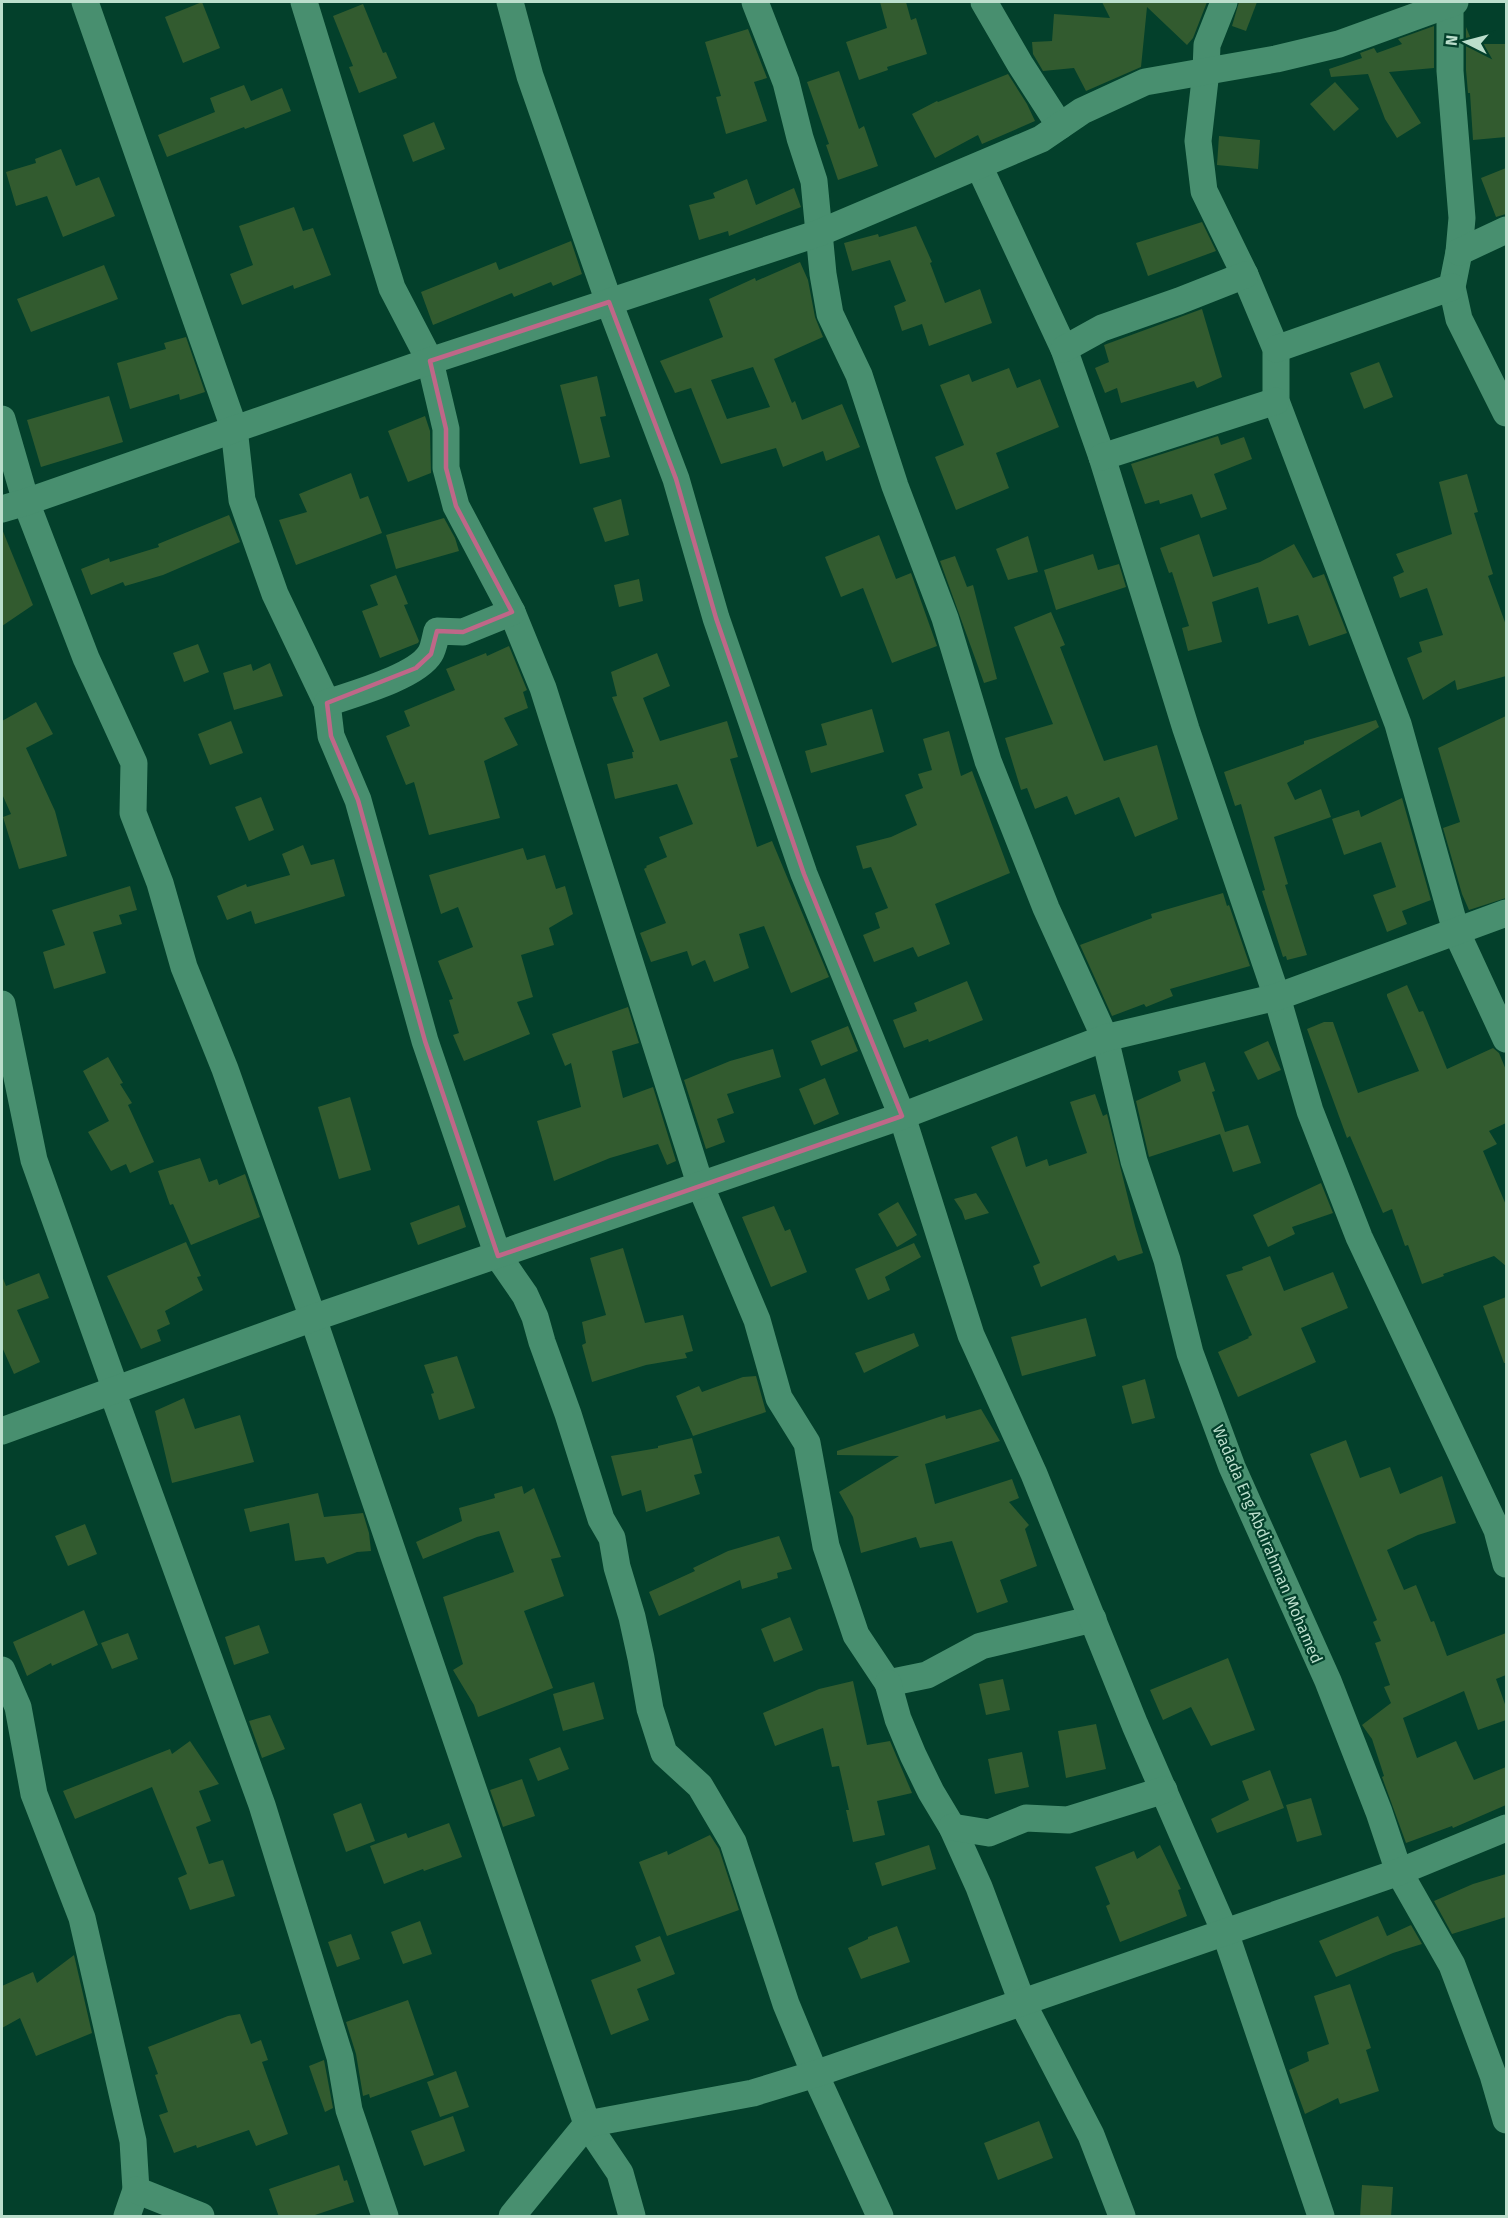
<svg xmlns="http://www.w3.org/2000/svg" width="1508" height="2218" viewBox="0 0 1508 2218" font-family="'Fira Sans',sans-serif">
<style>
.building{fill:#325b2f;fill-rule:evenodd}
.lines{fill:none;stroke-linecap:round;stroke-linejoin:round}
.minor{stroke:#488f6f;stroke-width:27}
.marked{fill:none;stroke:#bf6788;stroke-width:4.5;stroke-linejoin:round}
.labels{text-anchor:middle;stroke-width:4.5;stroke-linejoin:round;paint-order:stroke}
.street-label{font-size:16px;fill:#bbdecc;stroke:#03402b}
</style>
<rect width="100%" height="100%" fill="#03402b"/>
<g class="building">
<polygon points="202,2 220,48 183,63 165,17"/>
<polygon points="880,2 906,2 911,20 916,18 927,54 887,67 888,70 859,80 846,42 887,28"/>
<polygon points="1102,2 1207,2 1193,38 1187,45 1147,7 1141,67 1086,91 1074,68 1043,71 1033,54 1032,42 1052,41 1054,14 1110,18"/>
<polygon points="1239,2 1257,2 1246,31 1232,26"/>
<polygon points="363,4 383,53 386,52 397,78 359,93 349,67 353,66 333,16"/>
<polygon points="1434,26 1434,68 1389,72 1421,123 1397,138 1385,119 1368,74 1331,77 1329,69 1362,58 1360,53 1374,48 1377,53 1402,44 1398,39"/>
<polygon points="1466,27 1473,44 1506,44 1506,137 1473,140 1470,93 1468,93 1466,70"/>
<polygon points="748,29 767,78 754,82 767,121 726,134 716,97 721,96 705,42"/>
<polygon points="839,71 859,129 864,126 878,166 838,180 826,145 829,144 807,82"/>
<polygon points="1008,74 1027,104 1035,121 982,144 978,135 935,158 912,114 937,101 938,102"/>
<polygon points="1335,82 1359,109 1334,131 1310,104"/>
<polygon points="244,85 251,101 282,88 291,111 245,129 244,127 167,157 158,135 215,112 210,98"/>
<polygon points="434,122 445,149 413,162 403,135"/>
<polygon points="1219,136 1260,140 1258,169 1217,165"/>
<polygon points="61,149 76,186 99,177 115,216 63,237 47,196 16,206 6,172 36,163 35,159"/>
<polygon points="1506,168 1506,214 1496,217 1481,178"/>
<polygon points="747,179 756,205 794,188 801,207 729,236 728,231 699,240 689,205 715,198 713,193"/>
<polygon points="294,207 303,231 313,228 331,275 294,289 293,285 242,305 230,274 253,265 239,226"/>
<polygon points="1202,222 1216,251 1148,276 1136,243"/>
<polygon points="916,226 932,262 930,263 945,303 980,289 992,323 929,346 922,324 902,331 894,306 906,301 890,260 852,271 844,243 878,234 879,237"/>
<polygon points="571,241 582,274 553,286 551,282 514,297 512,293 433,325 421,292 496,262 499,270"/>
<path d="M800,262L808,280L815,317L823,337L774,359L792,403L795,401L802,420L842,404L860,447L826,461L823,451L783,467L776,448L721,464L691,388L675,393L660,361L723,337L709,299L755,278L756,281ZM753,367L770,407L727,419L711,380Z"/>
<polygon points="104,265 118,299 31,332 17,299"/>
<polygon points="1202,309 1222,377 1197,388 1194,381 1121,403 1117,388 1105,393 1095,368 1109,362 1104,345"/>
<polygon points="186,337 205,392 180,400 179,394 130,409 117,363 166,349 164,343"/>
<polygon points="1379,362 1393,397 1364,409 1350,373"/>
<polygon points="1009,368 1017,388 1040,379 1059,427 996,453 1009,488 956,510 935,457 964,445 940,385 969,374 972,382"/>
<polygon points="597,376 606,416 600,417 610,457 580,464 560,385"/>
<polygon points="109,396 123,442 41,467 27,420"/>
<polygon points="425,416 430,431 431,473 408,482 388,431"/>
<polygon points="1218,436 1221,445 1244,437 1252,459 1214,474 1227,509 1201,518 1192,494 1160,504 1159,500 1145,504 1131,464"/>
<polygon points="351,473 360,499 368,496 382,533 296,565 279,520 307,512 299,494"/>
<polygon points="1467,474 1478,512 1474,513 1493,574 1488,576 1506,625 1506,676 1457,690 1455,680 1423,700 1407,658 1422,652 1419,642 1443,635 1427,588 1400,598 1393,577 1404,572 1396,554 1452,534 1439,482"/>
<polygon points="621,499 629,535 605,542 593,508"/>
<polygon points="229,515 240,542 163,575 125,586 123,582 91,595 81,569 109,558 110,562 159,547 158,544"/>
<polygon points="444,518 455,538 459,551 396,569 386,535"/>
<polygon points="2,529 33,605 2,626"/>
<polygon points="1199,534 1213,577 1260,562 1294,544 1313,578 1324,574 1347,633 1309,646 1298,615 1268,624 1258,587 1212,602 1222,642 1188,651 1182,628 1189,626 1172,572 1169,573 1160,548"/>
<polygon points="879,535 896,579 911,573 937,646 892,663 863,588 841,597 825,557"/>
<polygon points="1028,536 1038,572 1008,580 996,549"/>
<polygon points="1093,554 1098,570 1119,564 1126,587 1056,610 1044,570"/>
<polygon points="955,556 967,587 973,585 997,679 984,683 940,561"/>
<polygon points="396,575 408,604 404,605 419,641 418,643 380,658 362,611 378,605 370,585"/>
<polygon points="639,579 643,601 619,607 614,585"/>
<polygon points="1051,612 1065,645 1060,647 1104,761 1157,745 1178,819 1135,837 1119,797 1075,815 1067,796 1035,809 1027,788 1021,790 1005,738 1053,724 1014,627"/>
<polygon points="198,644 209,672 184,682 173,653"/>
<polygon points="509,646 527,690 523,692 528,708 504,718 518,745 484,761 500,818 429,835 414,782 406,785 386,736 410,726 404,711 455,690 446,669 486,653 487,656"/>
<polygon points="657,653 670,686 643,698 660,741 727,721 738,757 730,759 757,847 772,841 829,977 791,993 764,926 739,934 749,968 714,982 705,960 692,966 687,951 651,962 640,933 666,923 644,869 647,867 646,866 667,857 659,837 693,824 677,784 615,799 607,764 633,758 632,752 634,752 612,697 617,696 611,672"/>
<polygon points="270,663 283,696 234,710 223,673 251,664 253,671"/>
<polygon points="36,702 53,734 26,748 55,811 67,856 19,869 3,817 11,814 2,794 2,721"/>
<polygon points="872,709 884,752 811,773 805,751 827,745 821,724"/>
<polygon points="1506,716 1506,898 1469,910 1462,894 1443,828 1460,822 1438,748"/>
<polygon points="1376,720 1379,727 1287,783 1295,800 1321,789 1331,817 1274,837 1288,884 1285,885 1307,955 1287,960 1286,956 1283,957 1262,891 1265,890 1241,804 1235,806 1224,772 1304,744 1304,741"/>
<polygon points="231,721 243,753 210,765 198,734"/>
<polygon points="949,731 961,776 972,771 1010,873 935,904 950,944 918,957 913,947 874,962 863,935 880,928 875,913 888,908 871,867 863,869 856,846 891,837 917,825 905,795 923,788 918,774 932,770 923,739"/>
<polygon points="261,797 274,830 249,841 235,807"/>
<polygon points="1402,798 1431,900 1402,911 1407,924 1387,932 1373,895 1396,887 1381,842 1344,855 1332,819 1359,810 1361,817"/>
<polygon points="303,845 311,865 334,859 345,896 255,924 251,911 227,920 217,896 246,884 247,887 290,875 282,854"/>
<polygon points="523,848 527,860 545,855 556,889 565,886 573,914 549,928 554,945 521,955 533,997 517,1002 530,1034 464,1061 453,1035 459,1033 449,1000 453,999 438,961 473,947 458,907 441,914 429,875"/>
<polygon points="130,886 137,910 119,915 122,924 93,932 106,973 54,989 43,952 65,945 52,910"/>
<polygon points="1223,893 1227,906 1229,905 1250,966 1170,989 1173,996 1146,1007 1144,1004 1112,1016 1080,945 1152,918 1151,914"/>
<polygon points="967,981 983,1020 929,1042 928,1039 904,1048 893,1020 917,1011 914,1003"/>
<polygon points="1407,985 1419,1012 1423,1011 1447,1069 1493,1048 1499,1053 1506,1070 1506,1123 1489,1131 1497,1144 1483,1151 1506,1205 1506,1266 1494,1256 1443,1274 1444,1276 1422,1284 1408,1245 1405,1246 1392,1209 1383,1213 1350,1136 1347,1138 1307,1029 1324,1022 1333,1022 1358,1093 1419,1071 1387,996 1387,994"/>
<polygon points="628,1007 639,1043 612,1051 623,1098 653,1087 676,1161 667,1165 658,1144 610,1158 554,1181 537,1121 581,1107 571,1063 565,1066 552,1034"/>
<polygon points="848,1026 858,1051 821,1066 811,1041"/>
<polygon points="1268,1041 1281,1070 1258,1080 1244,1052"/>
<polygon points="773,1049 781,1077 727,1094 734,1113 717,1119 725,1142 706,1149 684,1080 730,1061"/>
<polygon points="108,1057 123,1083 120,1084 132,1103 128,1105 154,1162 130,1173 126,1164 111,1171 88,1132 109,1121 83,1071"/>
<polygon points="1205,1062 1215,1091 1212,1092 1225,1132 1248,1125 1261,1163 1233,1172 1220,1134 1149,1157 1136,1101 1181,1081 1178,1071"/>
<polygon points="825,1078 839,1114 814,1125 799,1089"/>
<polygon points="1095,1094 1103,1116 1107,1114 1135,1226 1143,1253 1118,1261 1115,1255 1041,1287 1033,1266 1040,1263 991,1147 1017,1136 1026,1167 1047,1159 1049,1166 1087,1153 1070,1102"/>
<polygon points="350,1097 371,1170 339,1179 318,1107"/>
<polygon points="200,1158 209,1182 217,1179 219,1185 245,1174 260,1217 191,1245 173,1204 170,1205 158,1171"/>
<polygon points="1321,1183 1333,1213 1292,1227 1295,1234 1268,1247 1253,1215"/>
<polygon points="976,1193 989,1213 965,1220 962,1211 954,1199"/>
<polygon points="898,1202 917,1235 897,1247 878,1214"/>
<polygon points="459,1205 466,1227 418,1245 410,1223"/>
<polygon points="774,1206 785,1231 790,1229 807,1272 771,1287 742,1217"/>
<polygon points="186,1242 201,1276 197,1277 203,1290 165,1311 170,1324 157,1330 161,1341 141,1349 107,1276"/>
<polygon points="914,1243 921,1257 885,1277 890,1290 868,1300 855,1269"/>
<polygon points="623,1248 645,1323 683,1315 693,1351 685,1353 687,1358 646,1365 592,1382 582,1345 586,1343 582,1322 606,1315 590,1258"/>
<polygon points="1270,1256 1284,1291 1333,1272 1348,1308 1301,1328 1316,1362 1238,1397 1218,1352 1249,1338 1248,1337 1252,1335 1226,1275 1243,1270 1242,1267"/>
<polygon points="39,1273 49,1298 17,1310 40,1362 14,1374 2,1347 2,1276 6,1286"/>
<polygon points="1506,1297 1506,1363 1504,1363 1483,1306"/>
<polygon points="1086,1318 1096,1356 1022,1376 1011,1337"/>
<polygon points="914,1333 919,1346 864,1373 855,1353"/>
<polygon points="457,1356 475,1408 439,1420 431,1394 434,1393 424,1365"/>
<polygon points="756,1376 766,1412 693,1436 676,1396 699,1386 702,1392 743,1377"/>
<polygon points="1145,1379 1155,1418 1132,1424 1122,1386"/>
<polygon points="184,1398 195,1429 240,1415 254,1462 172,1483 155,1411"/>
<polygon points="981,1409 1000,1441 925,1464 935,1504 1012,1479 1019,1498 1009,1502 1029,1525 1025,1529 1037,1566 1000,1580 1008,1602 977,1613 952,1541 920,1548 916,1537 861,1553 853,1517 839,1492 899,1456 837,1455 837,1451 945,1415 946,1419"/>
<polygon points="692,1438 702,1473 694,1475 700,1494 646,1512 641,1490 622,1496 611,1456 658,1448 658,1446"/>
<polygon points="1346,1440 1360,1478 1390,1467 1400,1494 1442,1476 1456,1523 1418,1535 1387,1550 1404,1590 1416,1585 1431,1622 1434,1621 1447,1656 1506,1633 1506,1675 1496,1679 1506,1707 1506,1720 1478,1730 1464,1691 1403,1718 1417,1758 1456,1741 1474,1780 1506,1767 1506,1805 1453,1828 1452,1826 1406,1843 1382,1777 1384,1776 1372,1739 1362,1725 1391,1703 1384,1687 1390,1685 1375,1643 1381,1641 1373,1622 1377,1620 1310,1454"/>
<polygon points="522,1486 524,1494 534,1488 561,1557 551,1559 564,1596 524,1611 553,1688 478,1717 474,1705 453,1670 463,1664 443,1597 514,1572 499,1531 477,1537 423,1559 416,1542 462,1521 459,1508 495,1498 494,1494"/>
<polygon points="318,1493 324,1517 363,1513 369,1533 371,1551 357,1552 327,1564 324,1557 295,1561 289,1523 250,1532 244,1509"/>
<polygon points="85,1524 97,1554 68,1566 55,1536"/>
<polygon points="779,1536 792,1569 777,1573 778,1578 742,1589 740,1580 659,1616 649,1592 695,1571 693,1568 728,1551"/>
<polygon points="84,1610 98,1645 52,1666 51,1663 27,1676 13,1642"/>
<polygon points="790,1617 803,1650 774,1662 761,1629"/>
<polygon points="259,1625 269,1653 234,1665 225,1637"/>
<polygon points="128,1633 138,1659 112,1669 101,1643"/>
<polygon points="1228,1658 1255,1730 1211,1746 1191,1707 1163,1720 1150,1690"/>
<polygon points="1003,1679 1010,1710 986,1715 979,1684"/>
<polygon points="853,1681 867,1745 890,1741 912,1793 877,1801 885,1835 853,1842 846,1810 849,1810 839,1766 832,1767 823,1728 775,1746 763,1713 819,1689"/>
<polygon points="594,1682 604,1719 563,1731 553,1694"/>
<polygon points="270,1715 285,1749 262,1758 249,1721"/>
<polygon points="1096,1724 1106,1769 1066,1778 1058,1731"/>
<polygon points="190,1741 219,1784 199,1791 211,1821 196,1827 209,1864 223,1860 235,1896 190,1910 178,1878 187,1874 152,1787 75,1819 63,1791 170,1749 172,1754"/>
<polygon points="560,1747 569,1769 538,1781 529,1759"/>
<polygon points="1022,1752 1029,1787 995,1794 988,1759"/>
<polygon points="1270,1770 1284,1808 1217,1833 1211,1819 1249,1800 1242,1781"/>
<polygon points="522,1779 535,1816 503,1827 490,1790"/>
<polygon points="1311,1798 1322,1835 1297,1842 1286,1805"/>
<polygon points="361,1803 375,1841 346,1852 333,1814"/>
<polygon points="449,1823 462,1857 424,1871 423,1869 384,1884 370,1846 406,1833 408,1838"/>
<polygon points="710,1835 719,1849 739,1910 667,1936 639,1862 667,1851 668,1855"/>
<polygon points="929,1845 936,1869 882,1886 875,1863"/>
<polygon points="1160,1845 1181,1889 1178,1890 1187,1916 1120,1942 1106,1906 1110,1904 1095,1867 1134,1851 1137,1859"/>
<polygon points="1506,1874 1506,1917 1452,1934 1434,1901 1473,1884"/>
<polygon points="1378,1916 1387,1936 1411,1925 1422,1944 1393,1953 1336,1977 1319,1941"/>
<polygon points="420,1921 432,1954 403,1964 391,1932"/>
<polygon points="897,1926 910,1962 861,1979 848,1948 868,1939 868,1937"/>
<polygon points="351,1934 360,1959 337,1967 328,1942"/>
<polygon points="660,1936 675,1974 637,1989 649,2020 611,2035 591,1980 641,1961 635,1946"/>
<polygon points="74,1955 92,2033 36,2056 20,2018 2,2028 2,1986 33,1972 37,1983"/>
<polygon points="1350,1984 1371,2048 1366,2050 1379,2091 1340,2104 1338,2098 1305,2114 1289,2070 1309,2061 1307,2052 1329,2044 1314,1996"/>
<polygon points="408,2000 434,2075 370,2098 369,2094 363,2096 356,2054 346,2022"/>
<polygon points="240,2014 251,2044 261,2040 268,2060 262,2062 288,2134 256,2146 249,2130 197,2148 196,2145 174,2153 159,2115 168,2112 155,2075 158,2074 148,2047 228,2016"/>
<polygon points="324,2060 333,2108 325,2112 309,2066"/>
<polygon points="456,2071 469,2107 440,2117 427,2082"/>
<polygon points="453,2116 465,2151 424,2166 411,2131"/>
<polygon points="1039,2121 1053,2158 998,2180 984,2143"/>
<polygon points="339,2165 344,2181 347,2180 354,2202 309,2217 279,2217 269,2189"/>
<polygon points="1362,2185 1393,2187 1391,2217 1360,2217"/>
</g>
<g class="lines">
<g class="minor">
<polyline points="85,2 234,428 242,500 275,594 327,703 331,736 358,800 425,1041 498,1256 525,1295 535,1317 542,1342 568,1414 601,1519 612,1538 617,1567 632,1617 641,1658 650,1709 664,1753 700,1786 733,1842 786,2004 815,2074 880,2216"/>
<polyline points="304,2 392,288 430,361 446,429 446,468 456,506 512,612 543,688 701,1187 757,1320 779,1398 807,1443 826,1546 856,1635 888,1683 927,1675 981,1646 1093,1619"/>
<polyline points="510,2 530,76 609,302 676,479 716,618 804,874 902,1116 971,1335 1034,1474 1135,1725 1225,1932 1321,2216"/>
<polyline points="755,2 786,82 800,138 814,181 823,274 830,314 859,375 895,486 945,618 988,761 1046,908 1105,1038 1134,1161 1167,1260 1190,1353 1232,1467 1328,1681 1379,1812 1399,1872 1452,1965 1493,2075 1506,2120"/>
<polyline points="984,2 1020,64 1060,126"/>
<polyline points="1224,2 1207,45 1206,71 1198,141 1204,191 1245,275 1276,349 1276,401 1398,724 1456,931 1506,1039"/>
<polyline points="1450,3 1450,71 1462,218 1459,252 1452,287 1459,319 1506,413"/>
<polyline points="979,166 1064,349 1102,457 1186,729 1277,997 1310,1111 1359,1237 1497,1530 1506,1564"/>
<polyline points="1459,252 1506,230"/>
<polyline points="1064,349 1102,328 1179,301 1245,275"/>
<polyline points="1276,349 1452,287"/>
<polyline points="2,419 26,502 86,658 134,763 133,813 160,883 184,967 225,1069 313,1318 587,2124 620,2173 632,2216"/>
<polyline points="1102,457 1276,401"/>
<polyline points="2,509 26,502 430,361 819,233 1041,139 1082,111 1145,82 1276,59 1339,44 1455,2"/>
<path d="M327,703C353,694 416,677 430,654C434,648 435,638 437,631L463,632L512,612"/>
<polyline points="2,1004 34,1160 112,1379 112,1391 262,1805 340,2057 349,2110 385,2216"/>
<polyline points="2,1431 313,1318 902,1116 1105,1038 1277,997 1506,913"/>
<polyline points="2,1670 18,1707 34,1794 82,1918 133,2141 136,2190 127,2216"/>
<polyline points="888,1683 898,1719 913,1755 931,1792 952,1827 979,1887 1022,2002 1091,2135 1122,2216"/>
<polyline points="952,1827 989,1833 1026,1818 1068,1820 1164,1790"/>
<polyline points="136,2190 201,2216"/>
<polyline points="512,2216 587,2124 753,2093 815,2074 1399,1872 1506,1828"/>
</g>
</g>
<path class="marked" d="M609,302L676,479L716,618L804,874L902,1116L498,1256L425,1041L358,800L331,736L327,703L416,668L431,654L437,631L463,632L512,612L456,506L446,468V429L430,361Z"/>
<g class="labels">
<g class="street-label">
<text transform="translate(1268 1544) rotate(67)" y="6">Wadada Eng Abdirahman Mohamed</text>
</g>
</g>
<rect width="1508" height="2218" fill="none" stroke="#bbdecc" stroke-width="6"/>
<g transform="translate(1466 42) rotate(276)" stroke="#03402b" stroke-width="4.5" paint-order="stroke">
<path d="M0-4.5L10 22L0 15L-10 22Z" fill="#bbdecc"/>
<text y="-9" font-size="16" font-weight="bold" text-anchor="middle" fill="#bbdecc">N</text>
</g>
</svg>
